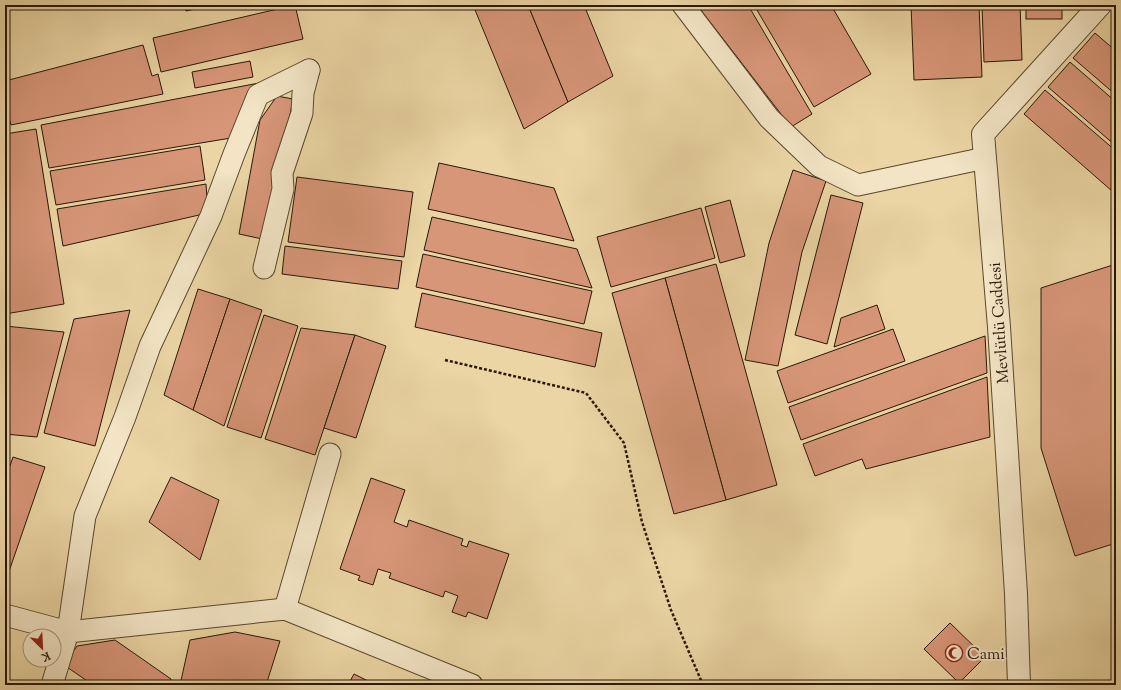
<svg xmlns="http://www.w3.org/2000/svg" width="1121" height="690" viewBox="0 0 1121 690" font-family="'Sorts Mill Goudy',serif">
<style>
.building{fill:#d79678;stroke:#291807}
.lines{fill:none;stroke-linecap:round;stroke-linejoin:round}
.minor-casing{stroke:#5a472e;stroke-width:23}
.tertiary-casing{stroke:#5a472e;stroke-width:24}
.path{stroke:#291807;stroke-width:2.5;stroke-dasharray:3 2;stroke-linecap:butt}
.minor{stroke:#f2e4c4;stroke-width:21}
.tertiary{stroke:#f2e4c4;stroke-width:22}
.labels{text-anchor:middle;stroke-width:4;stroke-linejoin:round;paint-order:stroke}
.street-label{font-size:16px;fill:#291807;stroke:#f2e4c4}
.poi-label{font-size:16px;fill:#291807;stroke:#f2e4c4;text-anchor:start}
</style>
<rect width="100%" height="100%" fill="#ebd5a4"/>
<filter id="stains"><feTurbulence type="fractalNoise" baseFrequency=".005" numOctaves="4"/><feColorMatrix values="0 0 0 0 .2 0 0 0 0 .09 0 0 0 0 .02 0 0 0 .5 -.17"/></filter>
<radialGradient id="worn" r=".72"><stop offset=".6" stop-color="#630" stop-opacity="0"/><stop offset="1" stop-color="#630" stop-opacity=".3"/></radialGradient>
<g class="building">
<polygon points="184,5 215,5 186,11"/>
<polygon points="295,5 303,39 161,72 153,38"/>
<polygon points="473,5 528,5 568,102 524,129"/>
<polygon points="528,5 584,5 613,76 568,102"/>
<polygon points="697,5 748,5 812,114 791,127"/>
<polygon points="754,5 831,5 871,74 814,107"/>
<polygon points="911,5 979,5 982,77 914,80"/>
<polygon points="982,5 1020,5 1022,60 984,62"/>
<rect x="1026" y="5" width="36" height="14"/>
<polygon points="1095,33 1116,51 1116,95 1073,58"/>
<polygon points="143,45 152,76 158,74 163,94 11,125 5,102 5,81"/>
<polygon points="250,61 253,77 195,88 192,72"/>
<polygon points="1070,62 1116,102 1116,146 1048,87"/>
<polygon points="259,83 231,138 49,168 41,125"/>
<polygon points="1045,90 1116,151 1116,186 1112,191 1024,114"/>
<polygon points="277,96 293,99 267,240 239,234 260,120"/>
<polygon points="36,129 64,304 5,314 5,134"/>
<polygon points="200,146 205,180 56,205 50,171"/>
<polygon points="439,163 554,188 574,241 428,209"/>
<polygon points="793,170 826,181 802,252 778,366 745,360 769,243"/>
<polygon points="297,177 413,192 404,257 288,242"/>
<polygon points="206,184 208,213 63,246 57,209"/>
<polygon points="831,195 863,203 827,344 795,335"/>
<polygon points="730,200 745,256 720,263 705,207"/>
<polygon points="701,208 715,258 611,287 597,237"/>
<polygon points="432,217 577,249 592,288 424,250"/>
<polygon points="285,246 402,261 398,289 282,274"/>
<polygon points="423,254 592,291 584,324 416,287"/>
<polygon points="716,264 777,485 726,500 665,278"/>
<polygon points="1116,264 1116,543 1075,556 1041,448 1041,288"/>
<polygon points="665,278 726,500 674,514 612,293"/>
<polygon points="198,289 230,299 193,410 164,395"/>
<polygon points="422,293 602,333 595,367 415,327"/>
<polygon points="230,299 262,310 224,426 193,410"/>
<polygon points="877,305 885,329 834,347 841,318"/>
<polygon points="130,310 95,446 44,433 74,319"/>
<polygon points="264,315 298,326 261,438 227,427"/>
<polygon points="5,326 64,332 37,437 5,434"/>
<polygon points="301,328 355,335 315,455 265,439"/>
<polygon points="893,329 905,361 788,403 777,371"/>
<polygon points="355,335 386,346 356,438 324,428"/>
<polygon points="985,336 987,373 801,440 789,407"/>
<polygon points="987,377 990,437 866,469 862,459 815,476 803,444"/>
<polygon points="13,457 45,467 5,583 5,480"/>
<polygon points="171,477 219,500 200,560 149,522"/>
<polygon points="371,478 405,490 394,522 407,527 409,520 463,539 461,545 467,547 469,541 509,554 487,619 468,612 466,617 452,612 458,596 445,591 443,597 389,578 391,573 378,569 373,585 358,580 360,576 340,569"/>
<polygon points="950,623 985,657 959,683 924,649"/>
<polygon points="235,632 280,641 266,685 180,685 190,640"/>
<polygon points="115,640 171,679 169,685 93,685 64,665 77,646"/>
<polygon points="354,674 376,685 348,685"/>
</g>
<g class="lines">
<defs>
<g id="minor">
<polyline points="683,5 769,118 819,166 858,185 985,158"/>
<polyline points="264,268 283,189 282,173 302,113 303,93 309,70"/>
<polyline points="285,609 330,454"/>
<polyline points="5,615 68,632 85,516 125,417 150,346 211,216 234,154 258,95 309,70"/>
<polyline points="52,685 68,632 285,609 472,685"/>
</g>
<polyline id="tertiary" points="1019,685 1016,594 999,327 983,134 1100,5"/>
</defs>
<use href="#minor" class="minor-casing"/>
<use href="#tertiary" class="tertiary-casing"/>
<polyline class="path" points="445,360 586,393 624,443 642,522 671,610 703,685"/>
<use href="#minor" class="minor"/>
<use href="#tertiary" class="tertiary"/>
</g>
<defs>
<symbol id="mosque-ring" viewBox="-11 -11 22 22"><circle r="9.5" fill="#f2e4c4" stroke="#8f2418" stroke-width="1.5"/><path d="M3.5-4.9A6 6 0 1 0 3.5 4.9A5 5 0 1 1 3.5-4.9Z" fill="#8f2418"/></symbol>
</defs>
<g fill-rule="evenodd">
<use href="#mosque-ring" x="944" y="643" width="20" height="20"/>
</g>
<g class="labels">
<g class="street-label">
<text transform="translate(998 323) rotate(-94)" y="6">Mevlütlü Caddesi</text>
</g>
<g class="poi-label">
<text x="967" y="659">Cami</text>
</g>
</g>
<rect width="1121" height="690" fill="none" stroke="#ebd5a4" stroke-width="20"/>
<rect x="6" y="6" width="1109" height="678" fill="none" stroke="#291807" stroke-width="2"/>
<rect x="10" y="10" width="1101" height="670" fill="none" stroke="#291807"/>
<g transform="translate(42 648) rotate(156)"><circle r="19" fill="#f2e4c4" stroke="#a29278"/>
<path d="M0-3L7 15L0 10L-7 15Z" fill="#8f2418"/>
<text y="-6" font-size="11" font-weight="bold" text-anchor="middle" fill="#291807">K</text>
</g>
<rect width="100%" height="100%" filter="url(#stains)"/>
<rect width="100%" height="100%" fill="url(#worn)"/>
</svg>
